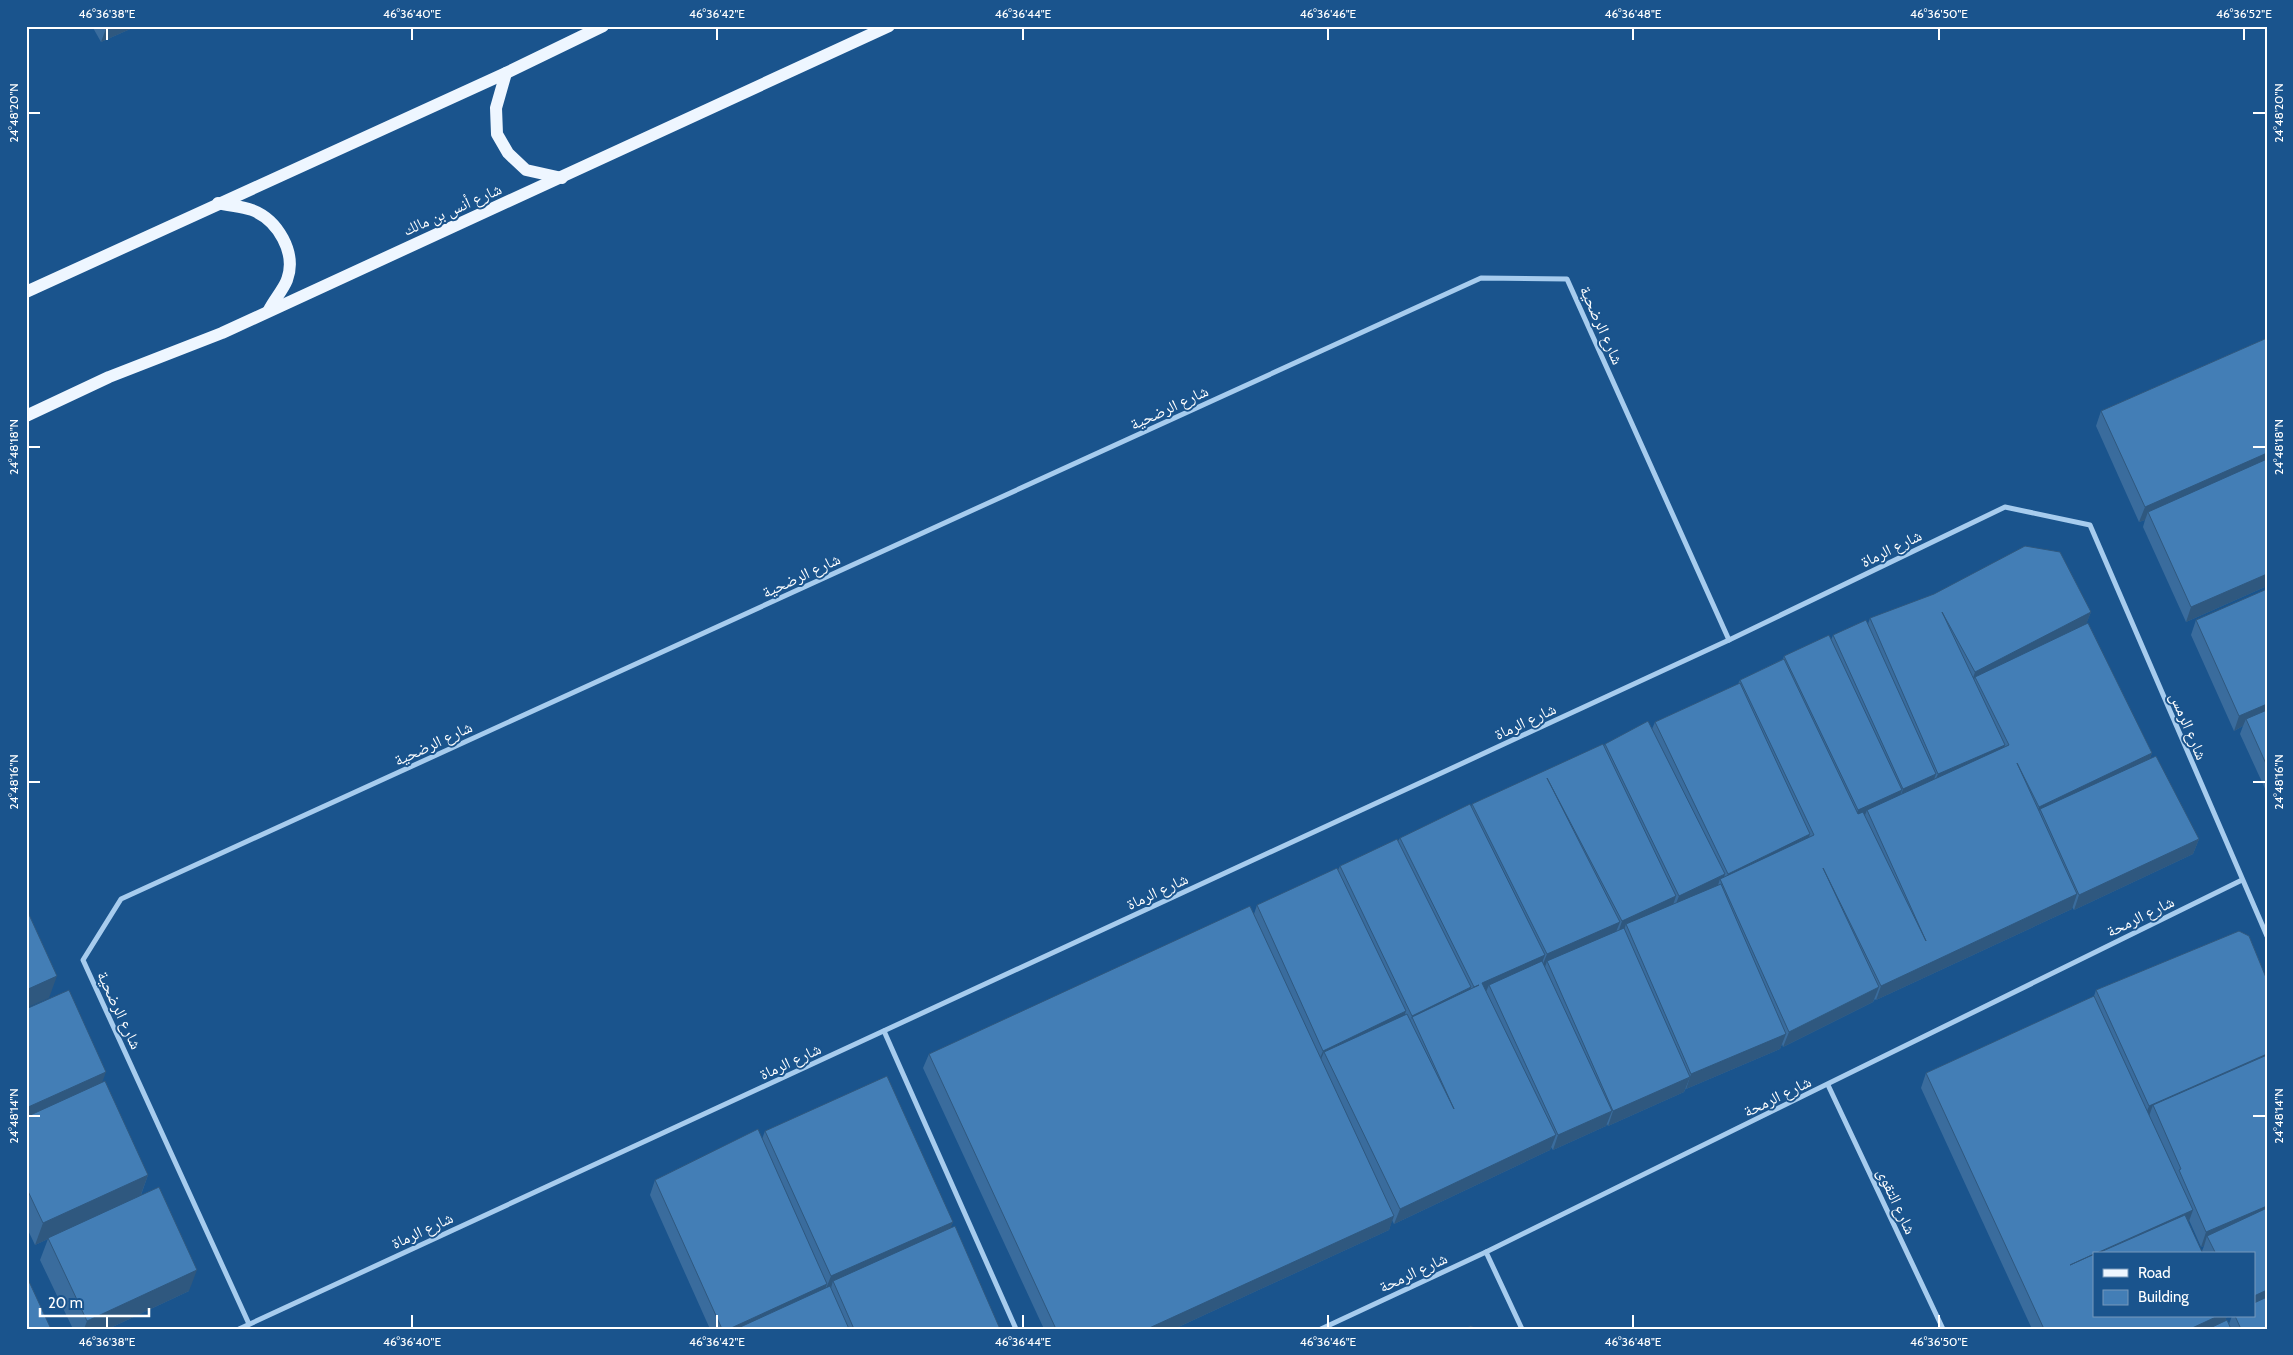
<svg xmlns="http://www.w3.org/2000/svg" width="2293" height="1355" viewBox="0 0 2293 1355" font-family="Cabin,'Noto Naskh Arabic',sans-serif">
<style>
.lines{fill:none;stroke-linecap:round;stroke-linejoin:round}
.street{stroke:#a7ccee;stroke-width:5}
.primary{stroke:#eef6ff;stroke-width:12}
.wall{fill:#3a6c9d;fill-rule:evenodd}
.shaded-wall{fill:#2f587f}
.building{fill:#437eb6;stroke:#2f587f}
.ticks{fill:none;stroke:#fff;stroke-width:2}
.labels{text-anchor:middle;stroke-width:4;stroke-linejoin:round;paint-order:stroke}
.street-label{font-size:16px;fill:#fff;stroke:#1a548d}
.neatline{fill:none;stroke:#fff;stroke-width:2}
.ticks-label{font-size:12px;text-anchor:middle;fill:#fff}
</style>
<rect width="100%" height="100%" fill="#1a548d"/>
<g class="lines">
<g class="street">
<polyline points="884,1031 1016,1329"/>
<polyline points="1828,1085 1943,1329"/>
<polyline points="1486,1252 1522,1329"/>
<polyline points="249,1324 83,960 121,899 1481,278 1567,279 1729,640"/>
<polyline points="239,1329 1729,640 2005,507 2090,525 2267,936"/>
<polyline points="1321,1329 1486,1252 2242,880"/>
</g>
<g class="primary">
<polyline points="506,73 496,108 497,134 508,153 526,170 562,178"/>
<path d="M218,203C229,206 242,206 252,210C278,220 297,253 287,280C283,290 274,300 269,310"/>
<polyline points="26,292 506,73 603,26"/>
<polyline points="26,416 109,377 222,333 889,26"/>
</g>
</g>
<g class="wall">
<polygon points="92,26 137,26 101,42"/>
<polygon points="2267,338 2267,586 2186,622 2143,527 2145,520 2139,522 2096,426 2101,411"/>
<polygon points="2267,589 2267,793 2240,734 2243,726 2234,731 2191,635 2196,620"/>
<polygon points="2091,612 2086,624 2152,753 2150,758 2199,839 2193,854 2074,910 2072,907 2072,909 1876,1000 1875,999 1873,1002 1783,1047 1782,1044 1780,1049 1686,1089 1686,1088 1684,1092 1608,1126 1607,1124 1606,1126 1553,1150 1551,1147 1550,1150 1394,1224 1392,1220 1389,1230 1174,1329 1044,1329 923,1068 929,1054 1254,914 1257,905 1338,870 1340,866 1398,841 1400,838 1471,807 1472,804 1604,746 1605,744 1652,729 1655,722 1738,684 1740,680 1783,659 1784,656 1831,640 1833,635 1868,624 1870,618"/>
<path d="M2239,931L2249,936L2267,980V1329H2032L1921,1088L1926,1073L2094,996L2096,990ZM2189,1220L2201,1247L2204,1246L2202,1251L2203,1254H2254V1316H2232L2229,1324L2227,1320L2225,1321L2227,1316H2094V1254H2203L2188,1223Z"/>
<polygon points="26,1009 102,1082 148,1175 141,1195 189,1291 108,1329 73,1329 40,1260 48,1239 35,1245 26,1226"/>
<polygon points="765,1131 953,1222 950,1228 1000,1329 710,1329 650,1195 655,1180 762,1139"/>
</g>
<g class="shaded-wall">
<polygon points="107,26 137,26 101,42"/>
<polygon points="2267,453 2267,466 2148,512 2145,520 2139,522 2145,507"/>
<polygon points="2267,574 2267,586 2186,622 2191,607"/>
<polygon points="2091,612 2085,627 1975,677 1972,686 1970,687 1975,672"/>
<polygon points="2267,704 2267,716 2246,719 2243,726 2234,731 2239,716"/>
<polygon points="2005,745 1999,760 1932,788 1938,774"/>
<polygon points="2152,753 2146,768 2040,809 2035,822 2034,822 2039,807"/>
<polygon points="1936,774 1931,788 1898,804 1903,789"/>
<polygon points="1902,790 1897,805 1867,810 1863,820 1852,825 1858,810"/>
<polygon points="1810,834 1805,849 1723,887 1728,874"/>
<polygon points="2199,839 2193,854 2074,910 2079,895"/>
<polygon points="1725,874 1722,884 1720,879 1716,891 1673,911 1679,896"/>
<polygon points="2077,894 2072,909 1876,1000 1881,986"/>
<polygon points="1676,896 1671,911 1626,924 1623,933 1617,936 1622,921"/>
<polygon points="1620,922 1614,937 1547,961 1545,967 1541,969 1547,954"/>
<polygon points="1545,955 1539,970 1489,985 1485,994 1482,983"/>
<polygon points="57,976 49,998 26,1008 26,990"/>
<polygon points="1471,987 1466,1002 1412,1017 1406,1031 1412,1016"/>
<polygon points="1879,987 1873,1002 1783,1047 1789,1032"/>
<polygon points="1406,1011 1401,1026 1324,1052 1319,1064 1317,1065 1323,1051"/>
<polygon points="1786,1034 1780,1049 1686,1089 1691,1074"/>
<polygon points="2267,1054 2267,1066 2153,1105 2148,1119 2143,1121 2149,1106"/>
<polygon points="106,1072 98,1094 26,1126 26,1108"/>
<polygon points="1690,1077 1684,1092 1608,1126 1613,1111"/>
<polygon points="1612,1111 1606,1126 1553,1150 1558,1135"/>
<polygon points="1556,1135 1550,1150 1394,1224 1400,1209"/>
<polygon points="148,1175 140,1197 35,1245 43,1223"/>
<polygon points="2267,1206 2267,1219 2207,1236 2204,1246 2201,1247 2206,1232"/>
<polygon points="2193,1210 2188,1224 2095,1254"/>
<polygon points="1394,1216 1389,1230 1174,1329 1147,1329"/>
<polygon points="953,1222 947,1236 833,1281 831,1288 825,1291 831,1276"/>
<polygon points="197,1270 189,1291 108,1329 84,1329 87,1321"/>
<polygon points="827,1284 822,1299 756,1329 729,1329"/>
<polygon points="2267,1290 2267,1302 2254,1308 2254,1296"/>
<polygon points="2218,1316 2227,1316 2223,1326 2218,1329 2190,1329"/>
</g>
<g class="building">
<polygon points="2267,338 2267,453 2145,507 2101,411"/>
<polygon points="2267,459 2267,574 2191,607 2148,512"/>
<polygon points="2025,546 2060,552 2091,612 1975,672 1942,612 2005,745 1938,774 1870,618 1934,594"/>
<polygon points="2267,589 2267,704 2239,716 2196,620"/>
<polygon points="1866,620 1936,774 1903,789 1833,635"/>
<polygon points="2088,623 2152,753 2039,807 2017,763 2077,894 1881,986 1823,868 1879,987 1789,1032 1720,879 1814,835 1740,680 1784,659 1858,814 1863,812 1926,941 1867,810 2009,745 1975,677"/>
<polygon points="1829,635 1902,790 1858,810 1784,656"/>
<polygon points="1740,683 1810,834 1728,874 1655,722"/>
<polygon points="2267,710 2267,766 2246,719"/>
<polygon points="1648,721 1725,874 1679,896 1605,744"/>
<polygon points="1603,744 1676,896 1622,921 1547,778 1620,922 1547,954 1472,804"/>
<polygon points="2156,756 2199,839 2079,895 2040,809"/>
<polygon points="1470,804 1545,955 1482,983 1556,1135 1400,1209 1324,1052 1407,1014 1454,1109 1412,1017 1479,985 1474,987 1400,838"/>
<polygon points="1397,839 1471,987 1412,1016 1340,866"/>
<polygon points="1337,868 1406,1011 1323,1051 1257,905"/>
<polygon points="1721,884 1786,1034 1691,1074 1626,924"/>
<polygon points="1250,906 1394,1216 1147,1329 1056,1329 929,1054"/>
<polygon points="26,908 57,976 26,990"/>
<polygon points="1624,928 1690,1077 1613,1111 1547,961"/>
<polygon points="2239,931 2249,936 2267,980 2267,1054 2149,1106 2096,990"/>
<polygon points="1542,961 1612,1111 1558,1135 1489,985"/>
<polygon points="69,990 106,1072 26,1108 26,1009"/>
<polygon points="2094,996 2193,1210 2070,1265 2094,1254 2094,1316 2218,1316 2190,1329 2044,1329 1926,1073"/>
<polygon points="2267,1055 2267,1206 2206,1232 2179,1170 2181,1169 2153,1105"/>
<polygon points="887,1076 953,1222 831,1276 765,1131"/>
<polygon points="105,1081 148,1175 43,1223 26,1187 26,1117"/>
<polygon points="758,1129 827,1284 729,1329 722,1329 655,1180"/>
<polygon points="159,1187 197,1270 87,1321 48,1238"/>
<polygon points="2267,1208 2267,1290 2254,1296 2254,1254 2216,1254 2207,1236"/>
<polygon points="2185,1215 2203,1254 2096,1254"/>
<polygon points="955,1226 1000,1329 854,1329 833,1281"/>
<polygon points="26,1275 51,1329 26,1329"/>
<polygon points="830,1286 849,1329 736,1329"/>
<polygon points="2267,1297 2267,1329 2241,1329 2235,1316 2254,1316 2254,1303"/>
<polygon points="2227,1320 2231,1329 2208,1329"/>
<polygon points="1471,1326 1476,1329 1464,1329"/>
</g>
<path class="ticks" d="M107,28V40M412,28V40M717,28V40M1023,28V40M1328,28V40M1633,28V40M1939,28V40M2244,28V40M28,113H40M2253,113H2266M28,447H40M2253,447H2266M28,782H40M2253,782H2266M28,1116H40M2253,1116H2266M107,1315V1328M412,1315V1328M717,1315V1328M1023,1315V1328M1328,1315V1328M1633,1315V1328M1939,1315V1328"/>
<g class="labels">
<g class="street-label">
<text transform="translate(452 209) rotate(-24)" y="6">شارع أنس بن مالك</text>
<text transform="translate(1602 325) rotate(66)" y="6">شارع الرضحية</text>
<text transform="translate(1169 407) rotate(-25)" y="6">شارع الرضحية</text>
<text transform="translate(1891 548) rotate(-26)" y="6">شارع الرماة</text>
<text transform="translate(801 575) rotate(-25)" y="6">شارع الرضحية</text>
<text transform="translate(1525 721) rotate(-25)" y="6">شارع الرماة</text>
<text transform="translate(2189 726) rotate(67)" y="6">شارع الرمس</text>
<text transform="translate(433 743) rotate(-25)" y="6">شارع الرضحية</text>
<text transform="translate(1157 891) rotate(-25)" y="6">شارع الرماة</text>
<text transform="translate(2140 916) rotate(-26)" y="6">شارع الرمحة</text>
<text transform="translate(120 1010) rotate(65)" y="6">شارع الرضحية</text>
<text transform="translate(790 1061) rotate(-25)" y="6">شارع الرماة</text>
<text transform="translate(1777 1096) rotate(-26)" y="6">شارع الرمحة</text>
<text transform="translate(1897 1201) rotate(65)" y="6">شارع التقوى</text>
<text transform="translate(422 1230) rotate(-25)" y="6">شارع الرماة</text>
<text transform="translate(1413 1272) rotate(-25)" y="6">شارع الرمحة</text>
</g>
</g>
<rect width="2293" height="1355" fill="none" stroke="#1a548d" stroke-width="55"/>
<rect x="2093" y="1252" width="162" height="65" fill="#1a548d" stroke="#7698bb"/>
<rect x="2103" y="1269" width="25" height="8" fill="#eef6ff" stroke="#7698bb"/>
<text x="2138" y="1278" font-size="15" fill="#ffffff">Road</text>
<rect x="2103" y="1290" width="25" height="15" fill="#437eb6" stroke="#7698bb"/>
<text x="2138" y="1302" font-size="15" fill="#ffffff">Building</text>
<path d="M40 1308v8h109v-8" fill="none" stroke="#ffffff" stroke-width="2.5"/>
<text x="48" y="1308" font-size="15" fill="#ffffff" stroke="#1a548d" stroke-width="4" paint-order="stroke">20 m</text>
<rect x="28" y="28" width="2238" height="1300" class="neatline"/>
<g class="ticks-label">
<text x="107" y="18">46°36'38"E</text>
<text x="412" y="18">46°36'40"E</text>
<text x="717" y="18">46°36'42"E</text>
<text x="1023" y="18">46°36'44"E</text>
<text x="1328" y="18">46°36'46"E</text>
<text x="1633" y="18">46°36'48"E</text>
<text x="1939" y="18">46°36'50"E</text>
<text x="2244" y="18">46°36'52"E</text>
<text transform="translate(14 113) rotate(-90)" y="4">24°48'20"N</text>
<text transform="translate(2279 113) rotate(-90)" y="4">24°48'20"N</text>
<text transform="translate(14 447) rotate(-90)" y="4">24°48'18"N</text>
<text transform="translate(2279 447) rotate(-90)" y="4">24°48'18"N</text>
<text transform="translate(14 782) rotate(-90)" y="4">24°48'16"N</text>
<text transform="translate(2279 782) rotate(-90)" y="4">24°48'16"N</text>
<text transform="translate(14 1116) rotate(-90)" y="4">24°48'14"N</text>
<text transform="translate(2279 1116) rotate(-90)" y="4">24°48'14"N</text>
<text x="107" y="1346">46°36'38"E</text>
<text x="412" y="1346">46°36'40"E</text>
<text x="717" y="1346">46°36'42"E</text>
<text x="1023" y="1346">46°36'44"E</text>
<text x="1328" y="1346">46°36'46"E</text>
<text x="1633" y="1346">46°36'48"E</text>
<text x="1939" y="1346">46°36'50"E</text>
</g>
</svg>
